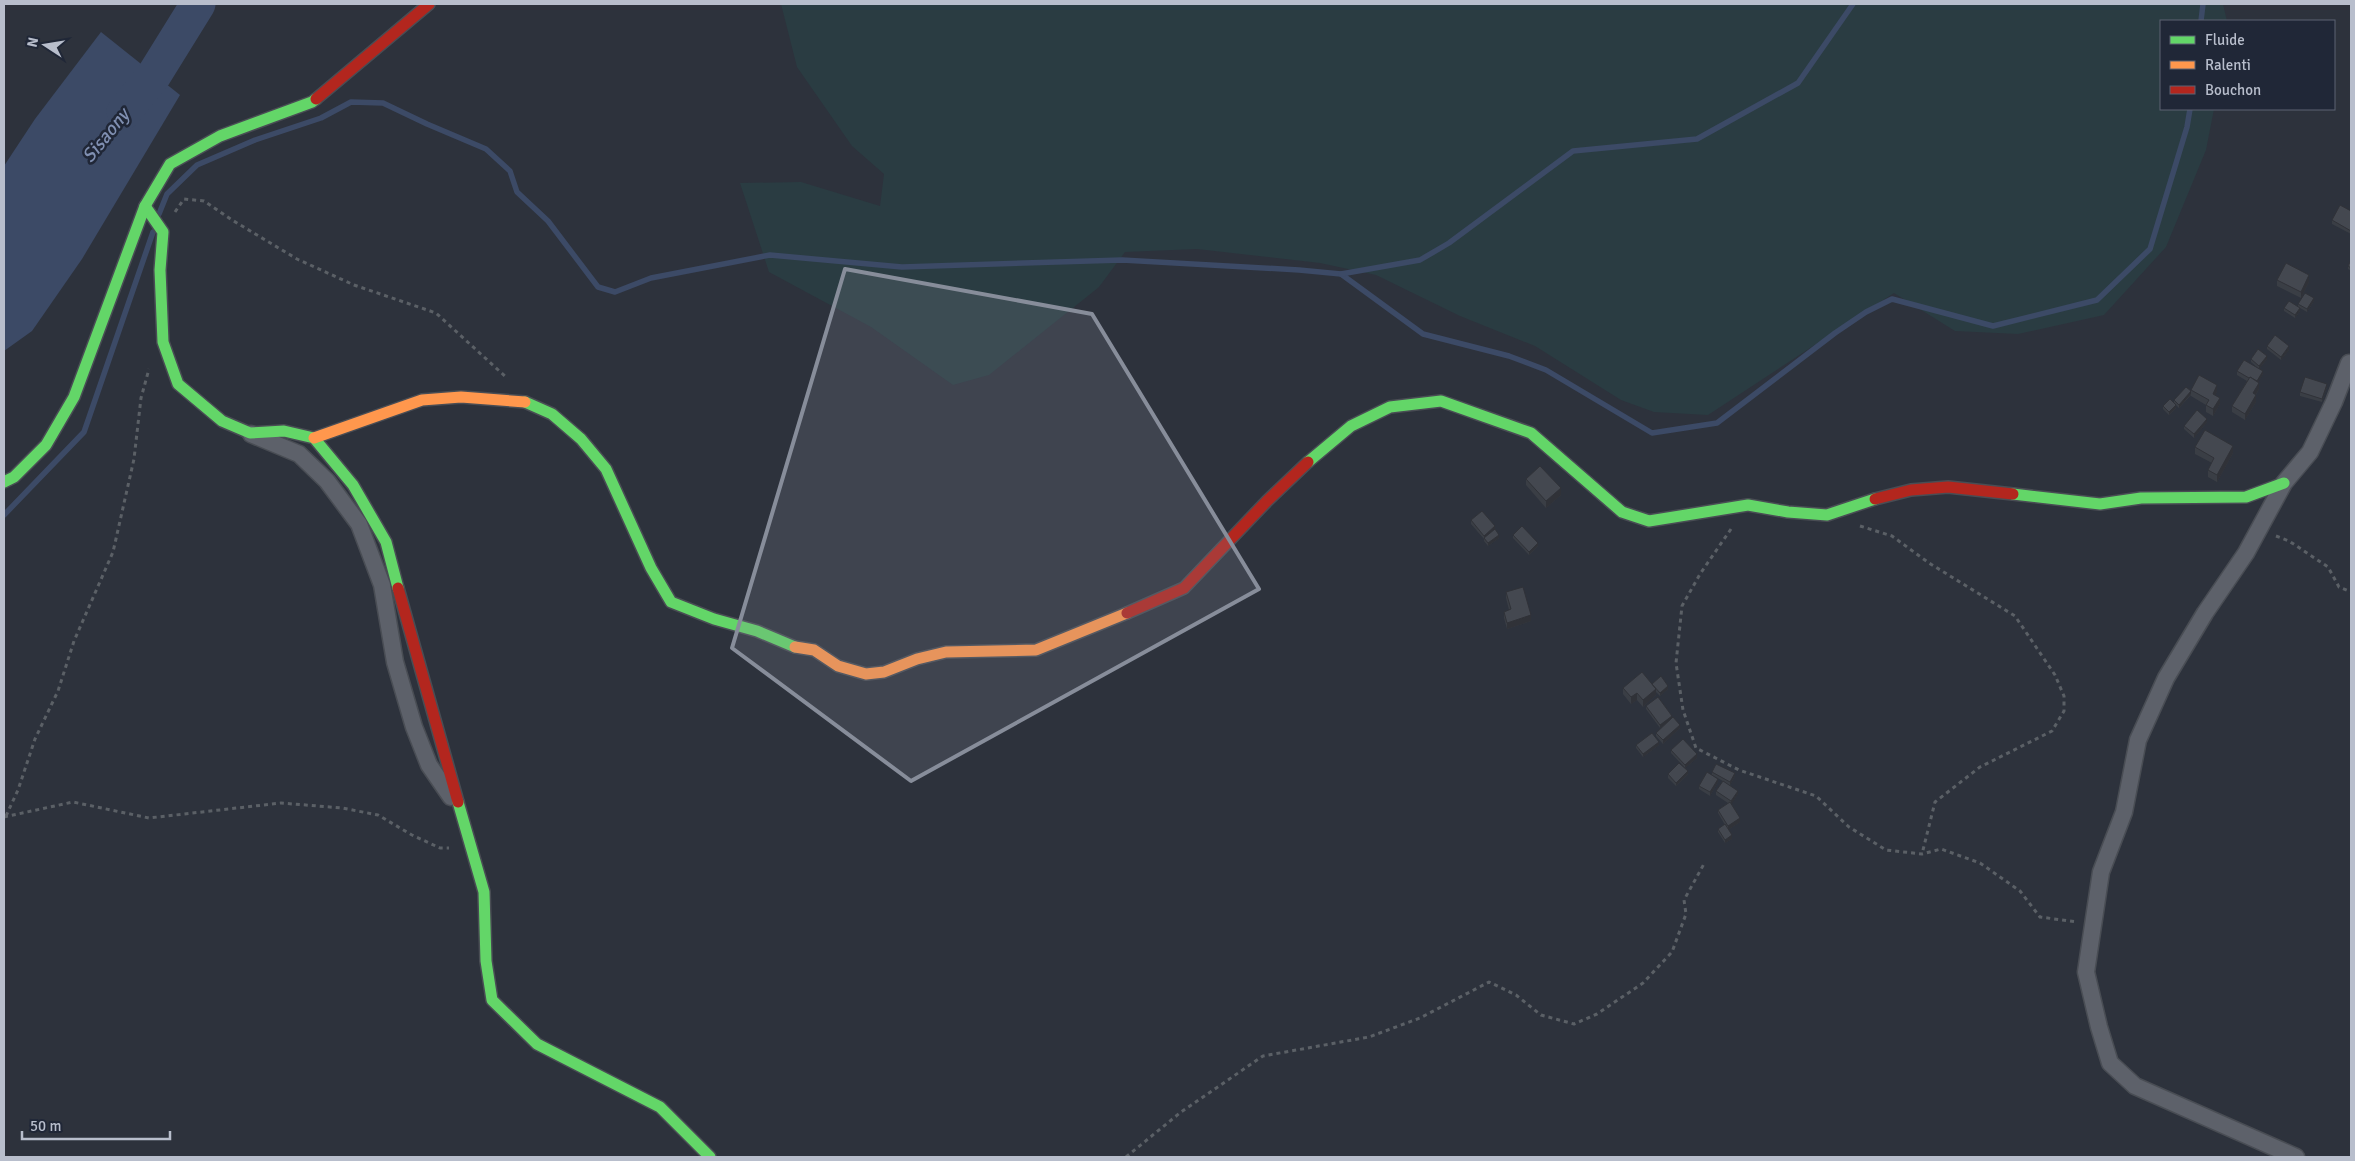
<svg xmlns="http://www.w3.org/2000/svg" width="2355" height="1161" viewBox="0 0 2355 1161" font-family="Signika,sans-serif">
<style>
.green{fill:#2a3c42}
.water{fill:#3c4a66}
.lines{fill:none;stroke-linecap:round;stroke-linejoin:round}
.stream{stroke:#3c4a66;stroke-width:5.5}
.river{stroke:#3c4a66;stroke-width:35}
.street-casing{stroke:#494d54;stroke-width:19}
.fast-casing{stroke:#494d54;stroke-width:14}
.slow-casing{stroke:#494d54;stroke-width:14}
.jam-casing{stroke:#494d54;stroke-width:14}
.path{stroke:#5b6066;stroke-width:3;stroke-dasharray:4 4;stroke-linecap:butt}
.street{stroke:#5d616a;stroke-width:16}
.fast{stroke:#63d668;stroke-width:11}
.slow{stroke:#ff974d;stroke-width:11}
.jam{stroke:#b3261e;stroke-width:11}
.wall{fill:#3a3e45}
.shaded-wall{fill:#303238}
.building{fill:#444850;stroke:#303238}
.marked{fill:#878d9a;fill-opacity:0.2;stroke:#878d9a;stroke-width:4;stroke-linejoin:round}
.labels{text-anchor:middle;stroke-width:5;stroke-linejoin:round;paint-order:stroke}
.water-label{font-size:19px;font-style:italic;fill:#8090b2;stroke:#202737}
</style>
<rect width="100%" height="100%" fill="#2d323c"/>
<polygon class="green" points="781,4 2223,4 2227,21 2161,21 2161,109 2214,109 2206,150 2166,247 2104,315 2018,334 1955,331 1894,293 1708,415 1654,412 1621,400 1535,346 1460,316 1376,275 1320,263 1197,249 1125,252 1099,287 989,375 953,385 871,327 769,272 740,183 801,182 880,206 884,174 852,146 797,67"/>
<polygon class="water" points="101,32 180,95 82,259 32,331 4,351 4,166 35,119"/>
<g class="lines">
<g class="stream">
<polyline points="2201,21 2203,4"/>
<polyline points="159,214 167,194 197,165 255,140 321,118 351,102 383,103 427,124 486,149 510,171 517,192 548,221 598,287 615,292 651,278 770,255 902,267 1122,260 1299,270 1341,274 1423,334 1509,356 1546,370 1652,433 1717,423 1835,333 1866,312 1892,299 1993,326 2097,300 2150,249 2187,127 2190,109"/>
<polyline points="1341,274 1420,260 1449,243 1573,151 1697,139 1798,83 1853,4"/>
<polyline points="4,515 84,432 153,232"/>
</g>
<polyline class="river" points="124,112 154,75 198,4"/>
<defs>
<g id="street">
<polyline points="251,434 299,454 327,481 359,524 382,585 395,662 414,727 429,765 451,797"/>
<polyline points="2296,1157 2135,1086 2110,1063 2099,1027 2086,972 2101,872 2124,812 2138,740 2166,678 2205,613 2246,553 2284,483 2310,452 2334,402 2349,363"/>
</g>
<g id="fast">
<polyline points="145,206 163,232 160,270 163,342 178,384 222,421 250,433 284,431 314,438 353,485 386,542 398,588"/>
<polyline points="525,402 552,414 581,439 606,469 651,568 671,602 714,619 757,631 795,647"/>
<polyline points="1308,462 1351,426 1390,407 1441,401 1531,433 1622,512 1649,521 1748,505 1788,512 1827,515 1875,499"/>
<polyline points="4,482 14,477 46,445 74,397 145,206 170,164 220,136 312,102 316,99"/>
<polyline points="2013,494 2100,504 2141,498 2246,497 2284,483"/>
<polyline points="458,802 484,892 486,961 492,1000 537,1044 660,1107 710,1157"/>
</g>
<g id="slow">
<polyline points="314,438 422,400 461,397 525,402"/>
<polyline points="795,647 814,650 838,666 866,674 884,672 917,659 946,652 1036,650 1127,613"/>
</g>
<g id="jam">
<polyline points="316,99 429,4"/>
<polyline points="1875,499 1911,490 1948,487 2013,494"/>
<polyline points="398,588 458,802"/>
<polyline points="1127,613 1184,588 1267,501 1308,462"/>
</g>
</defs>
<use href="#street" class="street-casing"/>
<use href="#fast" class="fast-casing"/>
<use href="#slow" class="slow-casing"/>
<use href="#jam" class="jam-casing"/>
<g class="path">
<polyline points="175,212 184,199 204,201 232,220 297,259 354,285 436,313 507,378"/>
<polyline points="1860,526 1892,536 1929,563 2015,616 2055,675 2064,696 2064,711 2052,731 1980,767 1935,802 1922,854"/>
<polyline points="1731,529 1700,574 1682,606 1676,663 1683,710 1696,748 1739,770 1816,796 1849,827 1886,850 1922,854 1941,849 1980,863 2020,891 2040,917 2077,922"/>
<polyline points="2276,536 2289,541 2328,567 2339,587 2351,592"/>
<polyline points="6,816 18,790 35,739 58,691 74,641 113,552 134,459 141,398 149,369"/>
<polyline points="4,817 73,802 149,818 281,803 342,808 378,815 412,835 440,848 449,848"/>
<polyline points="1126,1157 1181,1112 1263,1056 1369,1037 1420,1018 1489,982 1516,995 1541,1015 1574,1024 1597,1014 1643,983 1672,952 1686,914 1684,900 1705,862"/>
</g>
<use href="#street" class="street"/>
<use href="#fast" class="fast"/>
<use href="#slow" class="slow"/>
<use href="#jam" class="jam"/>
</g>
<g class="wall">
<polygon points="2351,211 2351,234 2332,224 2332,220"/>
<polygon points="2351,260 2351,271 2348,269 2348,266"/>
<polygon points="2277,280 2309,282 2301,298 2277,286"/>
<polygon points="2314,301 2307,312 2300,308 2300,311 2295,318 2284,311 2284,308 2298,307 2298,304"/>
<polygon points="2267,346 2289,350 2281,360 2267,349"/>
<polygon points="2251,359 2267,359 2259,369 2251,362"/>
<polygon points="2237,371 2263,374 2258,382 2259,389 2256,395 2256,402 2245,420 2232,412 2232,406 2247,381 2237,375"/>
<polygon points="2327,387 2322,402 2300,396 2300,392"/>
<polygon points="2191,390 2217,392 2215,395 2220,404 2213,416 2206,412 2206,405 2191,396 2191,395 2179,408 2176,405 2176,408 2169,415 2163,409 2163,406 2174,403 2174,400 2191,391"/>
<polygon points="2207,422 2194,438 2184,429 2184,426"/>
<polygon points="2195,447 2233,453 2217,482 2208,477 2208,470 2212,463 2195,454"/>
<polygon points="1526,479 1561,495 1546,508 1526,485"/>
<polygon points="1471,520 1495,529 1499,538 1488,546 1484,541 1484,539 1471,524"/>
<polygon points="1513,535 1538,546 1529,555 1513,538"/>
<polygon points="1506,592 1531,621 1507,629 1504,618 1504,612 1509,610 1506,598"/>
<polygon points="1652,684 1668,689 1660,696 1656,692 1656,695 1643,707 1637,700 1631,704 1623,694 1623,688"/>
<polygon points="1646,706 1672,718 1680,728 1663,744 1656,736 1656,733 1664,725 1660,728 1646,709"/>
<polygon points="1636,745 1659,745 1643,757 1636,748"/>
<polygon points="1671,750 1697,758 1685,768 1671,753"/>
<polygon points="1712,772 1735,776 1730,785 1738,794 1731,804 1740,822 1728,830 1718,813 1718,810 1728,803 1716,795 1716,791 1723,781 1712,775"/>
<polygon points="1668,774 1688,774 1676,786 1668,778"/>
<polygon points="1718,782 1710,796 1699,789 1699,786"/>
<polygon points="1718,829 1732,839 1725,843 1718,832"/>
</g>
<g class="shaded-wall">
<polygon points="2309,275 2309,282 2301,298 2301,292"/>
<polygon points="2314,298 2314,301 2307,312 2307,309"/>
<polygon points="2300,308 2300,311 2295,318 2295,315"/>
<polygon points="2289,346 2289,350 2281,360 2281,357"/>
<polygon points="2267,356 2267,359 2259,369 2259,366"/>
<polygon points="2263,371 2263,374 2256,386 2256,382"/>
<polygon points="2259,383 2259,389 2253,400 2253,393"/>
<polygon points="2327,384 2327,387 2322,402 2322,399"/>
<polygon points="2217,385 2217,392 2213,400 2213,394"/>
<polygon points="2191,391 2191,394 2179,408 2179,405"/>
<polygon points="2256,395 2256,402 2245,420 2245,414"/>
<polygon points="2220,398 2220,404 2213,416 2213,409"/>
<polygon points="2176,405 2176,408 2169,415 2169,412"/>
<polygon points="2207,419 2207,422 2194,438 2194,434"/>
<polygon points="2233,446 2233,453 2217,482 2217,475"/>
<polygon points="1561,488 1561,495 1546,508 1546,501"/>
<polygon points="1495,526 1495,529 1484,539 1484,536"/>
<polygon points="1499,535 1499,538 1488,546 1488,543"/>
<polygon points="1538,543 1538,546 1529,555 1529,552"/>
<polygon points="1531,615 1531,621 1507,629 1507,623"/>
<polygon points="1668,686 1668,689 1660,696 1660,693"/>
<polygon points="1656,689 1656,695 1643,707 1643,700"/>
<polygon points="1637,693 1637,700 1631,704 1631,697"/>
<polygon points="1672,716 1672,719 1660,728 1660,725"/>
<polygon points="1680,725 1680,728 1663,744 1663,740"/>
<polygon points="1659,742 1659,745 1643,757 1643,754"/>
<polygon points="1697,754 1697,758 1685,768 1685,765"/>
<polygon points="1688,771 1688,774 1676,786 1676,783"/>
<polygon points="1735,773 1735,776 1730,785 1730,782"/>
<polygon points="1718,779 1718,782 1710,796 1710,792"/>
<polygon points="1738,791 1738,794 1731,805 1731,801"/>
<polygon points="1740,818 1740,822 1728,830 1728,826"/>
<polygon points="1732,835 1732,839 1725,843 1725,840"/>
</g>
<g class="building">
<polygon points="2340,205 2351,211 2351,231 2332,220"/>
<polygon points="2351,260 2351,268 2348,266"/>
<polygon points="2286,263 2309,275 2301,292 2277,280"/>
<polygon points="2305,293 2314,298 2307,309 2298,304"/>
<polygon points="2289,301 2300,308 2295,315 2284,308"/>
<polygon points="2275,335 2289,346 2281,357 2267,346"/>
<polygon points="2258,349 2267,356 2259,366 2251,359"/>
<polygon points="2244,360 2263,371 2257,381 2250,377 2249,378 2237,371"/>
<polygon points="2199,375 2217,385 2213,394 2220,398 2213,409 2206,405 2209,400 2191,390"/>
<polygon points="2250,377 2259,383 2253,393 2256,395 2245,414 2232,406"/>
<polygon points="2305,377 2327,384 2322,399 2300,392"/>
<polygon points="2186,387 2191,391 2179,405 2174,400"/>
<polygon points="2170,399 2176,405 2169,412 2163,406"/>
<polygon points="2197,410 2207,419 2194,434 2184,426"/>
<polygon points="2205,430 2233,446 2217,475 2208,470 2214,458 2195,447"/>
<polygon points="1540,466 1561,488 1546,501 1526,479"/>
<polygon points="1482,511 1495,526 1484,536 1471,520"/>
<polygon points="1522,526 1538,543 1529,552 1513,535"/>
<polygon points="1495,529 1499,535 1488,543 1484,538"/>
<polygon points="1523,587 1531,615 1507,623 1504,612 1511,609 1506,592"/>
<polygon points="1642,672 1656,689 1643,700 1637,693 1631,697 1623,688"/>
<polygon points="1661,676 1668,686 1660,693 1652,684"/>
<polygon points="1658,697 1672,716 1660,725 1646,706"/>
<polygon points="1673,717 1680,725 1663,740 1656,733"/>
<polygon points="1652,733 1659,742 1643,754 1636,745"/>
<polygon points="1683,739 1697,754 1685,765 1671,750"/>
<polygon points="1679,763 1688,771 1676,783 1668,774"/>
<polygon points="1716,764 1735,773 1730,782 1712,772"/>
<polygon points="1707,772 1718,779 1710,792 1699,786"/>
<polygon points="1723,781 1738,791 1731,801 1716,791"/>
<polygon points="1730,802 1740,818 1728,826 1718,810"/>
<polygon points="1725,824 1732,835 1725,840 1718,829"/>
</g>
<path class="marked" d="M845,269L1092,314L1259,589L911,781L732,648Z"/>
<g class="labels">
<g class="water-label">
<text transform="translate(105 135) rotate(-51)" y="7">Sisaony</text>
</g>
</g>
<rect width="2355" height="1161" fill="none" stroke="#b8becc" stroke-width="10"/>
<rect x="2160" y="20" width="175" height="90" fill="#202737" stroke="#5d6373"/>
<rect x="2170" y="36" width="25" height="8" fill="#63d668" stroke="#5d6373"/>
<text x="2205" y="45" font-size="15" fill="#b8becc">Fluide</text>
<rect x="2170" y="61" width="25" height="8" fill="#ff974d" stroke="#5d6373"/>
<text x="2205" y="70" font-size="15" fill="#b8becc">Ralenti</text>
<rect x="2170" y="86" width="25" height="8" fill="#b3261e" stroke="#5d6373"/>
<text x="2205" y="95" font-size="15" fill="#b8becc">Bouchon</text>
<g transform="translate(45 45) rotate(282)" stroke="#202737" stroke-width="4" paint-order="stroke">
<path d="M0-4L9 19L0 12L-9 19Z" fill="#b8becc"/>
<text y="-8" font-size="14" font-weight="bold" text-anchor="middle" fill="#b8becc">N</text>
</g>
<path d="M22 1131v8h148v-8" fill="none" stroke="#b8becc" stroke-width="2.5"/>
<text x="30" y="1131" font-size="15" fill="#b8becc" stroke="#202737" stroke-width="4" paint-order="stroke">50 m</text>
</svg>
